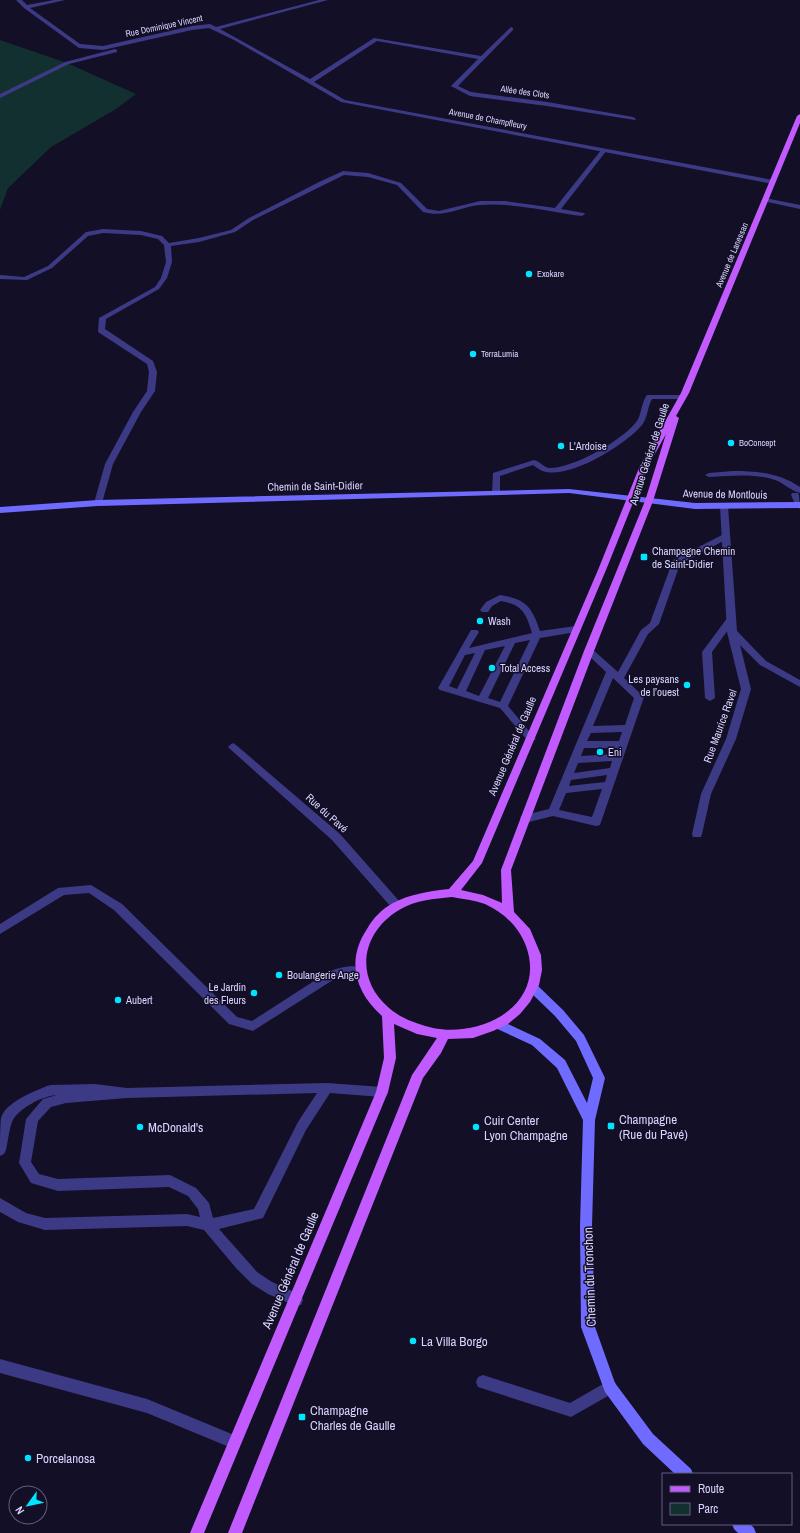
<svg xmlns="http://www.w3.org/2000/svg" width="800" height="1533" viewBox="0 0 800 1533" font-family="'Archivo Narrow',sans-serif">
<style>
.green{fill:#12302f}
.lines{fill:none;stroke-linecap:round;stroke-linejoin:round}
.lane{fill:#3d3a85;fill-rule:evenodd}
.street{fill:#3d3a85;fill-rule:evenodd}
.secondary{fill:#6f6bff;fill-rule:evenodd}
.primary{fill:#c25bff;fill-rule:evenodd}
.poi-dot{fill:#00e5ff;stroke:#130f26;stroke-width:1.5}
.labels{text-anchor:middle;stroke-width:3;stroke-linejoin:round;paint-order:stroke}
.far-street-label{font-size:9px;fill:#d9d4ff;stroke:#130f26}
.far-poi-label{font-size:9px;fill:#d9d4ff;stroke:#130f26;text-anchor:start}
.poi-label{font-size:11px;fill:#d9d4ff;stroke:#130f26;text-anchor:start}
.street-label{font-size:11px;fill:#d9d4ff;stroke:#130f26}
.near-poi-label{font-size:13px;fill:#d9d4ff;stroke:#130f26;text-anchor:start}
.near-street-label{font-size:13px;fill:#d9d4ff;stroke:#130f26}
</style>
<rect width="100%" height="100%" fill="#130f26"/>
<polygon class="green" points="0,40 67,63 136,94 116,109 51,147 8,188 0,210"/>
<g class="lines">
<g class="lane">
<path d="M602,149L607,150L561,209L584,213L585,214L582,216C551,212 511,202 480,205C459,207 446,218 423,212L397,185L368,177L344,175L253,220L235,232L199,242L171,246L172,262L167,278L159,289L106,319L105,329L153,361L157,372L155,391L141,412L113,464L102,503L101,505H95L94,503L105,464L133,412L147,391L149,372L147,364L98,332L99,318L155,287L161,278L166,262L164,245L158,239L141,235L103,233L88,236L52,268L27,280L0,279V275L24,277L48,266L86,232L103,229L141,231L162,236L169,243L199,238L231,230L249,218L319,182L343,171L368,173L401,183L427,209L439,211L480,201H505L555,208Z"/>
<path d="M647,395H683L687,397L683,399H652C647,408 648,417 642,425C625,445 573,477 546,472C541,471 537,468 533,465L500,476V493L496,495L492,493L493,473L534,460C540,461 544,468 550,468C574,468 623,440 637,421C642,413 641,403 647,395Z"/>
<path d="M733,471C757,471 780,473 800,487V493C791,491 784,483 775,480C754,473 731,476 709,477L705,475L709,473Z"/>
<path d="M726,533L730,536L729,538L680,564L659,624L648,634L624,678L644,697L600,825L596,826L553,816L525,823L521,822L520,819L521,816L549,809L606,672L586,653L584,651L586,649H592L618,672L641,630L650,623L673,560ZM613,678L634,698L625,725L593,726ZM622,732L619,741H587L591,733ZM584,748H617L615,754L581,756ZM612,761L610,768L574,773L578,763ZM607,775L605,782L569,786L571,780ZM602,789L592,817L559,810L566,793Z"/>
<path d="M500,595C526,599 532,607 540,631L576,626L581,629L576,632L540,638L508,706L534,737L536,739L531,742L528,741L500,708L440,690L438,688L471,630H477L479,632L469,648L532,633C526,614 523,605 501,601L492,606L488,612H482L480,610L486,602ZM530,640L500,702L488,698L515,643ZM505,646L479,696L466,691L485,650ZM475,653L457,689L449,686L465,655Z"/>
<polygon points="731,616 736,619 712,652 715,698 710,701 705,698 702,652 728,617"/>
<path d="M91,885L122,904L237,1017L252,1021L328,972C339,967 353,964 365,968L367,971L365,974C355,977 345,974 336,978L253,1031L229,1024L114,910L89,893L64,895L0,934V924L58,888Z"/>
<path d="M327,1083L382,1087L386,1088L388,1092L386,1096L382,1097L330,1093L306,1130L263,1218L219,1229L257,1272L272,1282L301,1295L303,1300L301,1305L296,1306L268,1294L252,1284L236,1268L204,1230L187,1226L45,1230L18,1222L0,1212V1198L26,1213L45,1218L187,1214L200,1217L198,1209L188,1196L169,1187L58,1191L31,1183L19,1163L26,1119L43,1099L57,1095C44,1095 17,1109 12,1122C9,1130 8,1141 6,1150L4,1154L0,1156C0,1144 0,1128 1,1118C6,1102 33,1092 47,1086L51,1085L95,1084L127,1088ZM317,1093L298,1122L254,1209L213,1218L209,1203L196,1188L170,1175L58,1179L39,1174L31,1162L38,1121L51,1107L66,1103L127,1098Z"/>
<polygon points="0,1359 147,1399 239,1437 241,1442 239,1447 234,1449 147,1413 0,1373"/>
<polygon points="483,1375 570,1403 610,1380 615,1382 617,1387 615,1392 571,1417 478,1387 476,1382 478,1377"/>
</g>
<g class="street">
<polygon points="16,0 22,0 27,5 54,0 65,0 30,8 80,44 103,46 192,26 210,24 216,27 319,0 328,0 220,29 310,79 374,38 481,56 511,27 513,28 513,30 458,86 471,92 547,102 633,117 636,119 635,120 547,106 470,96 451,86 478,59 377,41 314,82 345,100 773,180 776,182 773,184 341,102 234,40 209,28 192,30 103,50 79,48 24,8"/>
<polygon points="115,49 117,50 117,52 69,64 0,98 0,94 65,62"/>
<polygon points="765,198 800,205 800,209 763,201 762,200"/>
<polygon points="792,493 798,493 799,495 800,509 796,506 791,495"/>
<polygon points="724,503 728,506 737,631 766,661 800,680 800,687 760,665 740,645 751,689 736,739 711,794 702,834 701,837 693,837 692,834 701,794 726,739 741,689 727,632 720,506"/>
<polygon points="233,743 236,745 340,834 400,902 401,905 400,908 396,909 392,908 332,840 230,749 228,747 230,745"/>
</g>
<g class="secondary">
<polygon points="569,489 695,503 800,502 800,508 695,509 569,493 98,506 0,513 0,507 98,500"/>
<polygon points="533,983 537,985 563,1010 584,1035 605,1078 595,1120 592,1226 595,1327 615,1383 653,1434 691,1469 693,1474 675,1474 643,1444 605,1392 581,1327 580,1226 583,1120 557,1068 532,1045 493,1027 491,1024 493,1021 497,1019 540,1039 565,1060 587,1103 593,1078 576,1041 555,1016 529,991 527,988 529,985"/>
<polygon points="732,1524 750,1524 754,1528 756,1533 738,1533 734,1529"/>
</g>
<path class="primary" d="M800,114V123L689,393L676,416L679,418L653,501L594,651L511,870L514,912L530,929L541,955L542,970L539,985L530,1002L520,1014L508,1024L493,1031L473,1038L448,1039L441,1053L423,1078L242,1533H228L412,1075L437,1038L417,1034L394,1024L396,1058L388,1092L204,1533H190L376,1092L384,1058L382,1016C355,992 346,960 367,929C373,918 382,909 393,903C410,894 430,891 449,889L473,861L598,570L639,468L681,393L797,116ZM666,434L645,501L584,651L501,870L502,903L483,895L461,890L482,863L606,570L647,468ZM452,897C463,899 474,900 485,904C503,912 519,927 526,946C547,1004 483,1038 433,1028C417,1024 402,1019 389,1008C354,978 361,933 399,910C415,900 434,899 452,897Z"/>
</g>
<g class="poi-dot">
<circle cx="529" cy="274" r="4"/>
<circle cx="473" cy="354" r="4"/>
<circle cx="731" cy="443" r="4"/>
<circle cx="561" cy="446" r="4"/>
<rect x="640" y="553" width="8" height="8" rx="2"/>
<circle cx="480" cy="621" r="4"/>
<circle cx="492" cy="668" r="4"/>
<circle cx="687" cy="685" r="4"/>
<circle cx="600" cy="752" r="4"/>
<circle cx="279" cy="975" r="4"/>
<circle cx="254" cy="993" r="4"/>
<circle cx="118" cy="1000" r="4"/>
<rect x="607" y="1122" width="8" height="8" rx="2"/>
<circle cx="140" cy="1127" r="4"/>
<circle cx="476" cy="1127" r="4"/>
<circle cx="413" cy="1341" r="4"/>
<rect x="298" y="1413" width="8" height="8" rx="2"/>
<circle cx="28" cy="1458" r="4"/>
</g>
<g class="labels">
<g class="far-street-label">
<text transform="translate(164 26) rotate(-12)" y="3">Rue Dominique Vincent</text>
<text transform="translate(525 92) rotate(8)" y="3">Allée des Clots</text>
<text transform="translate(488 119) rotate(11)" y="3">Avenue de Champfleury</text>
<text transform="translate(732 255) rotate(-67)" y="3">Avenue de Lanessan</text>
</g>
<g class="far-poi-label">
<text x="537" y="277">Exokare</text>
<text x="481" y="357">TerraLumia</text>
<text x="739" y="446">BoConcept</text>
</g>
<g class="poi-label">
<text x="569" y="450">L'Ardoise</text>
<text x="652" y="555">Champagne Chemin<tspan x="652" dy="13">de Saint-Didier</tspan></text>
<text x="488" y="625">Wash</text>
<text x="500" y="672">Total Access</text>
<text x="679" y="683" text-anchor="end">Les paysans<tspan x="679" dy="13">de l’ouest</tspan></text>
<text x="608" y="756">Eni</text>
<text x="287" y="979">Boulangerie Ange</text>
<text x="246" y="991" text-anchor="end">Le Jardin<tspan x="246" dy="13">des Fleurs</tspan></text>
<text x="126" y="1004">Aubert</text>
</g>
<g class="street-label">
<text transform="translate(649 454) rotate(-72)" y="4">Avenue Général de Gaulle</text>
<text transform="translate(315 486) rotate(-1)" y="4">Chemin de Saint-Didier</text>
<text transform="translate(725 494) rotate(1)" y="4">Avenue de Montlouis</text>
<text transform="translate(720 726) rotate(-70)" y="4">Rue Maurice Ravel</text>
<text transform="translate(512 746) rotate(-67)" y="4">Avenue Général de Gaulle</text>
<text transform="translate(327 813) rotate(42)" y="4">Rue du Pavé</text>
</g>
<g class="near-poi-label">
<text x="619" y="1124">Champagne<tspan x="619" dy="15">(Rue du Pavé)</tspan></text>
<text x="484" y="1125">Cuir Center<tspan x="484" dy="15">Lyon Champagne</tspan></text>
<text x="148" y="1132">McDonald's</text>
<text x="421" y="1346">La Villa Borgo</text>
<text x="310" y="1415">Champagne<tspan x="310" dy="15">Charles de Gaulle</tspan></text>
<text x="36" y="1463">Porcelanosa</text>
</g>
<g class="near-street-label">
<text transform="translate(290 1270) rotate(-67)" y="5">Avenue Général de Gaulle</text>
<text transform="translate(589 1277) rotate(-92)" y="5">Chemin du Tronchon</text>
</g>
</g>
<rect x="662" y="1473" width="130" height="52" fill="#130f26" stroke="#625e7d"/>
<rect x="670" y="1486" width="20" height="6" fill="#c25bff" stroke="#625e7d"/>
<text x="698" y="1493" font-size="12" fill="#d9d4ff">Route</text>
<rect x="670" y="1503" width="20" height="12" fill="#12302f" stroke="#625e7d"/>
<text x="698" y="1513" font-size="12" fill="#d9d4ff">Parc</text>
<g transform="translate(28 1505) rotate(237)"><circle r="19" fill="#130f26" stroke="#625e7d"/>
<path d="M0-3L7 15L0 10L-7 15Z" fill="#00e5ff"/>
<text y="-6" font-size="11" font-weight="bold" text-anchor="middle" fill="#d9d4ff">N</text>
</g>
</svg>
